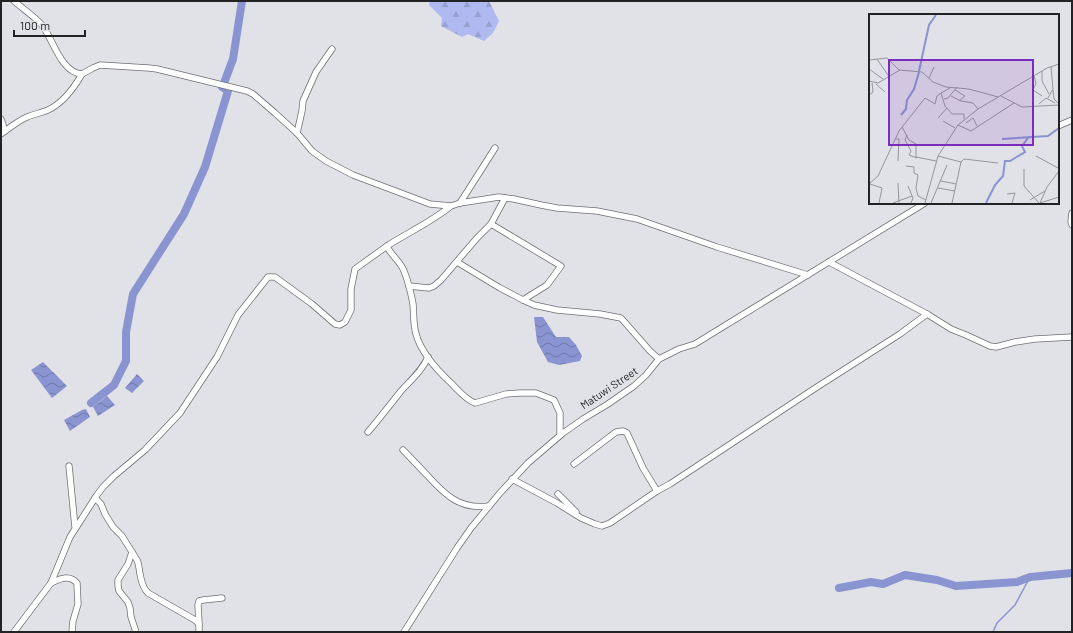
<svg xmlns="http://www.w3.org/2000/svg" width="1073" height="633" viewBox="0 0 1073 633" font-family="Barlow,sans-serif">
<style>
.forest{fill:url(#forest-firs)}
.water{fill:url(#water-waves)}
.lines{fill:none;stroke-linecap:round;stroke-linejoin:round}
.stream{stroke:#8a94d1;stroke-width:1.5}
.river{stroke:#8a94d1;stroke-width:8}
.minor-casing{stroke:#6e6f74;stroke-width:7}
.minor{stroke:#fff;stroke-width:5.5}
.labels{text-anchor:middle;stroke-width:3;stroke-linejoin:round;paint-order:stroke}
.street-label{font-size:11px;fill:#232325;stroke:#e1e2e7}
.inset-river{fill:none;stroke:#8a94d1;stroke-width:2}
.inset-road{fill:none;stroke:#959699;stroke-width:1}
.view{fill:#7b2cbf;fill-opacity:0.15;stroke:#7b2cbf;stroke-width:2}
.inset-edge{fill:none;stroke:#232325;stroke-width:2}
</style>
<defs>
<pattern id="forest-firs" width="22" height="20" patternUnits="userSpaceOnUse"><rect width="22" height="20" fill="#b0baf1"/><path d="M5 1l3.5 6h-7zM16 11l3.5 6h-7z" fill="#97a0ce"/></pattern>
<pattern id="water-waves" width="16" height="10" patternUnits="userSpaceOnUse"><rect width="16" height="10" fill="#8a94d1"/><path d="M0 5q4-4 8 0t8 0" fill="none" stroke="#7078a9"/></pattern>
</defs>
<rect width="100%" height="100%" fill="#e1e2e7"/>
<polygon class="forest" points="430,1 489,1 499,21 493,33 484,41 468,34 462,37 441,26 442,18 429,5"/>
<g class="water">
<polygon points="534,317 543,317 556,337 569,337 576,345 582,356 580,361 559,365 548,362 537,342"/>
<polygon points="43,362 67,386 52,398 31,370"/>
<polygon points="137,374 144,381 132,393 125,388"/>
<polygon points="107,396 115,405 98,416 93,407"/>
<polygon points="86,409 90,417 70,431 64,420 82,410"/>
</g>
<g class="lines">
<polyline class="stream" points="993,632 997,623 1015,605 1030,577"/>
<g class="river">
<polyline points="224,83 233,59 242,1"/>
<polyline points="91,403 114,385 126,361 126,332 133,294 184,214 205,167 228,91 222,87"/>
<polyline points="839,588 871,582 883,584 905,575 937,580 956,586 1017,582 1030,577 1072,573"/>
</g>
<defs>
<g id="minor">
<path d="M14,1C23,9 34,16 42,25C53,39 61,73 82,74L93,68L100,65L149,68L157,69L247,91L253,94L275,113L297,133L312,151L326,161L353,175L430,204L451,206L460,203L499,197L514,199L541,205L557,208L597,211L637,219L717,247L808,275"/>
<polyline points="1,119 5,131"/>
<polyline points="1058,126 1072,120"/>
<polyline points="297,133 302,111 303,101 316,72 332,49"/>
<path d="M1,134C9,128 18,121 27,117C34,114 41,113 48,110C63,103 74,88 82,74"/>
<polyline points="460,203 495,148"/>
<path d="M451,206C431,222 409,232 387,246C389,253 401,262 404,271C408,281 411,293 413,304C414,314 413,324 416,334C421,352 438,371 451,383C458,390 466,400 475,403L506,394L521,393H536L554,400L560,413V435"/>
<polyline points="1072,213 1071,222 1072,225"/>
<polyline points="491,224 561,266 547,285 523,300"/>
<polyline points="457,262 500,288 523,300 534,305 557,310 600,314 621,318 650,351 659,359"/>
<polyline points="829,262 927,314 951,329 966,335 990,346 996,347 1015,342 1035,339 1072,337"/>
<polyline points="409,286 429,288 434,286 441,280 477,238 491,224 505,198"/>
<path d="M368,432C379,419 390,405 401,391C411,380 422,371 428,357"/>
<path d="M403,450C411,458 419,467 427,475C445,495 460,510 489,506"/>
<polyline points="574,464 616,432 623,431 627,433 643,468 657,491"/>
<polyline points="69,466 75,527"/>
<polyline points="512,479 557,503 581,518 595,524 602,526 610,523 657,491 670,484 817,387 900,334 927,314"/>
<polyline points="558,494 576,512"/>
<path d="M95,498L101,504L105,514L113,527L122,536L137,560C139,564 139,569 140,574C141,580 143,588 148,593L195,620L199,624V632"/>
<polyline points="132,552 128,564 118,580 118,586 119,591 128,602 130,608 131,617 136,632"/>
<path d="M51,583C60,579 69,574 77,583L78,604L73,621L72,632"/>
<polyline points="199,624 198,605 199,601 203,600 222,598"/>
<polyline points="14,632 51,583 70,537 97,495 103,487 114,476 145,450 180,413 217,357 238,315 268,277 275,277 312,304 335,324 340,325 345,322 351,310 351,289 355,269 387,246"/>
<polyline points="404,632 457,548 471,528 500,493 528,463 563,433 583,419 608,404 634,386 646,375 659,359 679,349 695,344 721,328 925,203"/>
</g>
</defs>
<use href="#minor" class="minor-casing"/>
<use href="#minor" class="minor"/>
</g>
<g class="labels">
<g class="street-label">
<text transform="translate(609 388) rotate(-34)" y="4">Matuwi Street</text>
</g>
</g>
<g transform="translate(869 14)">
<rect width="190" height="190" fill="#e1e2e7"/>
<path class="inset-river" d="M50,57L60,11L67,1M32,101L37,95L38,86L45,75L50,58M133,125L179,122L190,114M117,189L126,171L134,162L136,147H141L156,138L153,132L159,124"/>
<path class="inset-road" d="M8,45L21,64M0,46L18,44L30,56L53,58L64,68L77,73L100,75L129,83M0,55L14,65M173,57V67L180,80M165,62L167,69L164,76L173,82M60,64L65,53M0,67L9,69L31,56M7,70L16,78M81,74L72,79L76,92L83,100H95V105M86,76L96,82L90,87M184,76L185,85L189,89M0,81L4,78L3,69M82,82L92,87L104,89L109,95M132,82L153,93L190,91M179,84L184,75L182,53M75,85L79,84L88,73M170,90L177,84L186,89M69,104L78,94M74,107L86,114M97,109L104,104L108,112M89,111L102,117L145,89M33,113L40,126L47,130V143L67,147M38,121L36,126L42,137M27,125H30L29,147M42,137L40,141L48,144M69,142L92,148L83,189M167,142L189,154M92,148L95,145L129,149M37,152L45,153V159L49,161L47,174L49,182L57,186M155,155V172L170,189M72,167L87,170M29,169L30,189M0,170L9,162L30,117L56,84L66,90L68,82L72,79M1,170L13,174L10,189M39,172L44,184L42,189M69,174L86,177M138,180L146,179L143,189M161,186L176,177M24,189L43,182M56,189L69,142L89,111L109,95L178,54L190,50M62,189L78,151M171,189L178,173L190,157M171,189L190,183"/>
<path class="view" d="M20,46H164V131H20Z"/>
<rect width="190" height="190" class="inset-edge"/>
</g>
<rect width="1073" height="633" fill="none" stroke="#232325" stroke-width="4"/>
<path d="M14 30v6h71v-6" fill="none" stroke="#232325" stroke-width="2"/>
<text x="20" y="30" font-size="12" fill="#232325" stroke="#e1e2e7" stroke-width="3" paint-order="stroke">100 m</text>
</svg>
